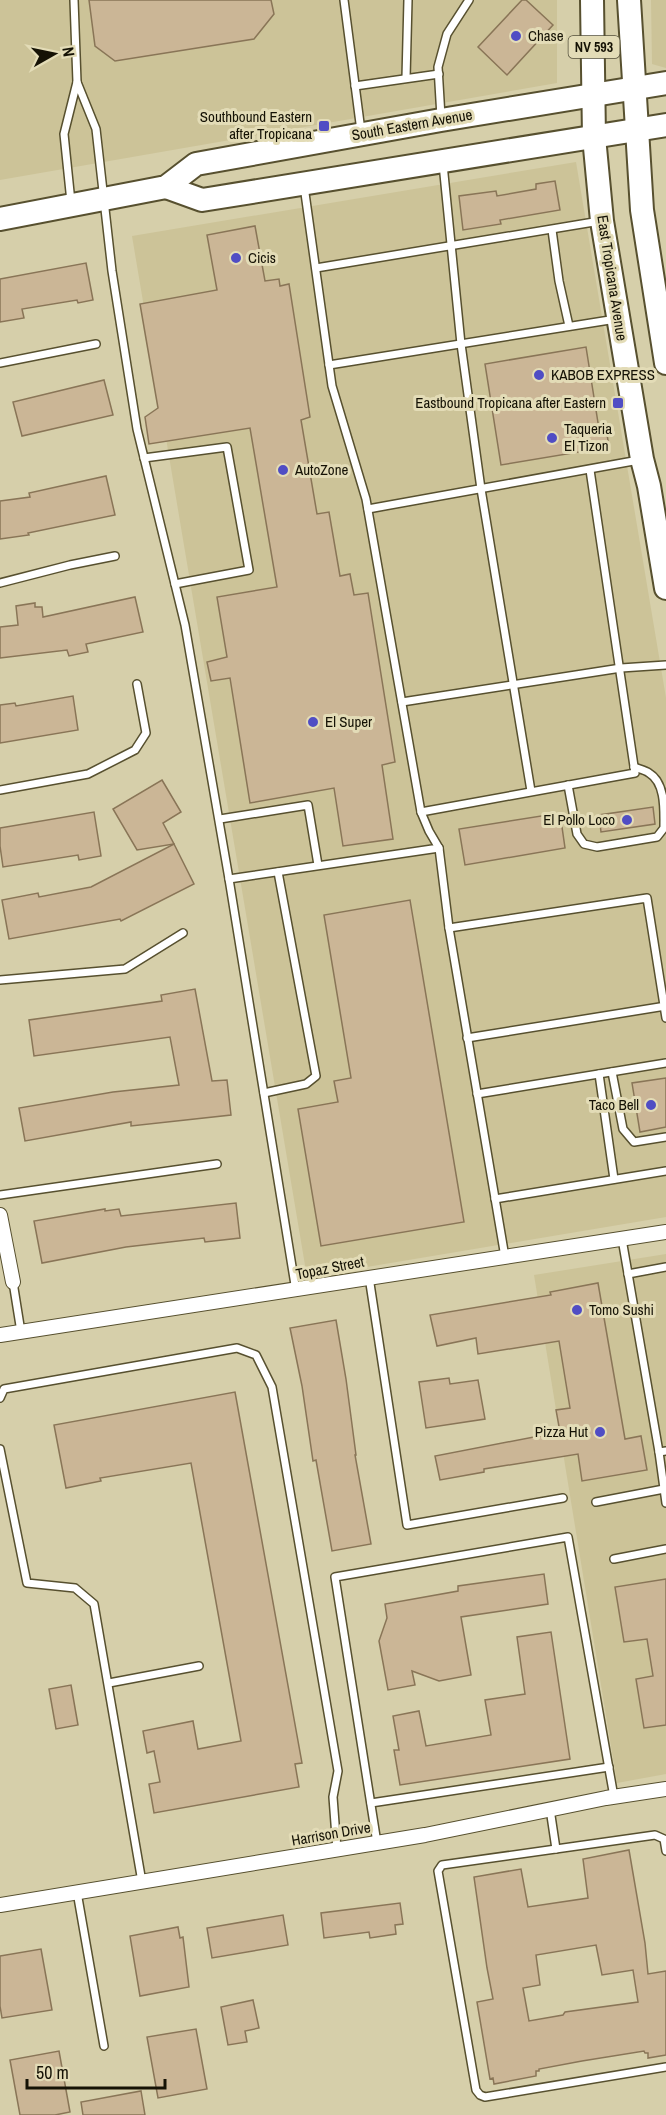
<svg xmlns="http://www.w3.org/2000/svg" width="666" height="2115" viewBox="0 0 666 2115" font-family="'Archivo Narrow',sans-serif">
<style>
.built{fill:#ccc398}
.building{fill:#cbb696;stroke:#897557;stroke-width:1.5;fill-rule:evenodd}
.lines{fill:none;stroke-linecap:round;stroke-linejoin:round}
.service-casing{stroke:#57502f;stroke-width:10}
.minor-casing{stroke:#57502f;stroke-width:16}
.primary-casing{stroke:#57502f;stroke-width:26}
.service{stroke:#fff;stroke-width:7}
.minor{stroke:#fff;stroke-width:14}
.primary{stroke:#fff;stroke-width:22}
.poi-dot{fill:#504dc4;stroke:#e3dcb7;stroke-width:2}
.labels{text-anchor:middle;stroke-width:6;stroke-linejoin:round;paint-order:stroke}
.shield{fill:#e3dcb7;stroke:#534f3a;stroke-width:1.5}
.shield-label{font-size:14px;font-weight:bold;fill:#151205}
.poi-label{font-size:15px;fill:#151205;stroke:#e3dcb7;text-anchor:start}
.street-label{font-size:15px;fill:#151205;stroke:#e3dcb7}
</style>
<rect width="100%" height="100%" fill="#d6cfaa"/>
<g class="built">
<polygon points="0,0 557,0 557,83 0,180"/>
<polygon points="651,0 666,0 666,68 652,64"/>
<polygon points="576,162 666,698 666,1217 307,1277 132,236"/>
<polygon points="666,1254 666,1774 617,1783 534,1275"/>
</g>
<g class="building">
<polygon points="89,0 271,0 274,14 254,39 115,61 95,46"/>
<polygon points="522,0 526,0 553,25 507,75 478,47"/>
<polygon points="555,181 560,210 500,220 501,224 463,230 459,196 496,191 497,196 536,189 536,184"/>
<polygon points="255,226 265,281 279,279 280,286 289,284 310,417 301,420 317,514 329,512 340,576 350,574 354,595 368,593 395,762 382,765 393,839 343,846 334,788 250,803 230,678 211,681 207,662 227,657 217,597 277,587 250,428 149,444 145,417 158,408 140,304 217,290 207,235"/>
<polygon points="86,263 93,300 78,303 77,300 22,309 24,318 0,322 0,279"/>
<polygon points="586,347 599,429 606,428 609,447 501,465 485,364"/>
<polygon points="104,380 113,415 22,436 13,402"/>
<polygon points="106,476 115,515 28,533 29,535 0,539 0,501 30,497 29,493"/>
<polygon points="135,597 143,632 86,644 88,652 69,656 67,650 0,658 0,627 18,625 16,606 35,603 35,607 42,607 43,617"/>
<polygon points="73,696 78,730 0,743 0,705 15,703 16,706"/>
<polygon points="162,780 181,812 163,823 174,844 137,850 113,809"/>
<polygon points="653,807 655,824 601,832 599,815"/>
<polygon points="94,812 101,856 79,860 78,855 3,867 0,846 0,828"/>
<polygon points="560,813 565,848 465,865 459,829"/>
<polygon points="174,844 194,884 121,921 120,919 9,939 2,900 38,893 39,897 91,887"/>
<polygon points="410,900 464,1222 321,1246 298,1109 338,1102 334,1081 351,1078 324,915"/>
<polygon points="195,989 212,1081 227,1080 231,1115 131,1126 131,1122 25,1141 19,1108 113,1092 179,1085 170,1037 34,1056 29,1020 162,1001 161,995"/>
<polygon points="666,1078 666,1127 640,1132 632,1083"/>
<polygon points="236,1203 240,1238 205,1242 204,1238 126,1247 42,1263 34,1221 105,1209 105,1211 119,1209 121,1216"/>
<polygon points="598,1283 625,1439 641,1436 647,1470 582,1481 578,1454 484,1469 484,1472 440,1480 435,1456 560,1432 556,1410 570,1408 559,1341 478,1354 476,1338 437,1346 430,1315 551,1295 550,1292"/>
<polygon points="336,1320 346,1379 356,1455 355,1455 371,1544 332,1551 316,1460 313,1461 302,1386 290,1328"/>
<polygon points="449,1378 450,1384 478,1380 485,1419 426,1428 419,1382"/>
<polygon points="235,1392 302,1763 295,1764 299,1787 154,1813 149,1784 160,1782 154,1751 147,1753 143,1731 193,1721 198,1749 241,1741 191,1463 100,1478 101,1481 66,1488 54,1425"/>
<polygon points="544,1574 548,1604 461,1617 471,1675 439,1681 412,1671 415,1685 388,1690 379,1641 387,1618 385,1604 458,1591 458,1586"/>
<polygon points="666,1579 666,1725 644,1728 636,1679 653,1676 647,1639 624,1642 615,1587"/>
<polygon points="551,1632 570,1759 400,1785 394,1750 399,1750 393,1716 419,1711 426,1746 491,1735 485,1700 525,1694 517,1637"/>
<polygon points="71,1685 78,1725 56,1729 49,1689"/>
<path d="M629,1850L645,1943L648,1974L666,1971V2055L648,2058V2053H645L644,2051L582,2061L539,2069V2071H536V2076L494,2084L493,2078L490,2079L477,2002L493,1999L487,1968L474,1877L521,1869L528,1907L588,1898L583,1859ZM596,1945L602,1975L633,1970L638,2002L565,2012L563,2015L529,2021L523,1988L540,1985L536,1955Z"/>
<polygon points="400,1903 403,1924 395,1925 396,1934 370,1938 369,1932 324,1938 321,1913"/>
<polygon points="283,1915 288,1945 212,1958 207,1928"/>
<polygon points="178,1927 180,1938 183,1937 189,1987 140,1996 130,1936"/>
<polygon points="41,1949 52,2010 2,2018 0,2006 0,1956"/>
<polygon points="253,2000 259,2028 245,2031 247,2042 228,2045 221,2007"/>
<polygon points="196,2029 207,2089 158,2098 147,2037"/>
<polygon points="59,2051 70,2112 55,2115 20,2115 10,2060"/>
<polygon points="141,2091 145,2115 83,2115 81,2102"/>
</g>
<g class="lines">
<defs>
<g id="service">
<polyline points="74,0 77,82"/>
<polyline points="344,0 361,131"/>
<polyline points="406,78 408,0"/>
<polyline points="355,86 439,74"/>
<polyline points="441,117 438,67 447,34 469,0"/>
<polyline points="443,164 461,344 481,489 531,791"/>
<polyline points="71,202 64,134 77,82 96,129 112,271 137,429 185,625 229,879 439,848 429,831 421,812 366,499 332,386 304,186"/>
<polyline points="552,230 559,281 569,326"/>
<polyline points="316,268 600,221"/>
<polyline points="0,363 96,344"/>
<polyline points="329,365 616,319"/>
<polyline points="144,458 227,447 249,570 175,584"/>
<polyline points="368,509 639,460"/>
<polyline points="0,583 70,565 115,556"/>
<polyline points="402,702 621,668 666,665"/>
<path d="M568,785L577,834L584,844L597,847L657,837L664,828C664,811 666,783 649,773C645,770 639,769 634,767"/>
<polyline points="0,790 88,774 135,750 146,733 137,684"/>
<polyline points="421,812 635,773 590,470"/>
<polyline points="220,819 308,805 318,865"/>
<polyline points="439,848 449,928 505,1257"/>
<polyline points="229,879 296,1291"/>
<polyline points="449,928 647,898 666,1018"/>
<polyline points="0,980 125,969 183,933"/>
<polyline points="467,1038 666,1006"/>
<polyline points="612,1072 623,1129 634,1142 666,1137"/>
<polyline points="599,1074 614,1179"/>
<polyline points="264,1093 306,1084 316,1076 278,872"/>
<polyline points="477,1094 666,1063"/>
<polyline points="0,1195 217,1164"/>
<polyline points="495,1199 666,1171"/>
<polyline points="622,1239 659,1452 666,1451"/>
<polyline points="628,1274 666,1267"/>
<polyline points="369,1277 407,1525 563,1498"/>
<polyline points="13,1282 21,1332"/>
<polyline points="0,1398 4,1389 237,1348 256,1355 272,1387 338,1771 333,1797 337,1850"/>
<polyline points="0,1449 27,1583 75,1588 94,1604 142,1882"/>
<polyline points="659,1452 666,1503"/>
<polyline points="596,1502 664,1489"/>
<polyline points="614,1559 666,1549"/>
<polyline points="109,1683 199,1666"/>
<polyline points="371,1803 609,1767"/>
<polyline points="550,1809 556,1849"/>
<polyline points="377,1843 335,1577 568,1537 614,1797"/>
<polyline points="666,1851 664,1839 655,1835 442,1865 438,1871 476,2090 480,2095 485,2097 666,2067"/>
<polyline points="77,1892 104,2046"/>
</g>
<g id="minor">
<polyline points="0,1215 13,1282"/>
<polyline points="0,1335 666,1232"/>
<polyline points="0,1905 425,1835 606,1798 666,1789"/>
</g>
<g id="primary">
<polyline points="592,0 594,137 602,221 642,459 649,486 666,588"/>
<polyline points="629,0 642,210 666,363"/>
<polyline points="166,187 202,200 666,125"/>
<polyline points="0,219 166,187 196,164 441,120 666,83"/>
</g>
</defs>
<use href="#service" class="service-casing"/>
<use href="#minor" class="minor-casing"/>
<use href="#primary" class="primary-casing"/>
<use href="#service" class="service"/>
<use href="#minor" class="minor"/>
<use href="#primary" class="primary"/>
</g>
<g class="poi-dot">
<circle cx="516" cy="36" r="6"/>
<rect x="318" y="120" width="12" height="12" rx="3"/>
<circle cx="236" cy="258" r="6"/>
<circle cx="539" cy="375" r="6"/>
<rect x="612" y="397" width="12" height="12" rx="3"/>
<circle cx="552" cy="438" r="6"/>
<circle cx="283" cy="470" r="6"/>
<circle cx="313" cy="722" r="6"/>
<circle cx="627" cy="820" r="6"/>
<circle cx="651" cy="1105" r="6"/>
<circle cx="577" cy="1310" r="6"/>
<circle cx="600" cy="1432" r="6"/>
</g>
<g class="labels">
<rect class="shield" x="568.5" y="36" width="51" height="22" rx="4.5"/>
<g class="shield-label">
<text x="594" y="52">NV 593</text>
</g>
<g class="poi-label">
<text x="528" y="41">Chase</text>
<text x="312" y="122" text-anchor="end">Southbound Eastern<tspan x="312" dy="17">after Tropicana</tspan></text>
<text x="248" y="263">Cicis</text>
<text x="551" y="380">KABOB EXPRESS</text>
<text x="606" y="408" text-anchor="end">Eastbound Tropicana after Eastern</text>
<text x="564" y="434">Taqueria<tspan x="564" dy="17">El Tizon</tspan></text>
<text x="295" y="475">AutoZone</text>
<text x="325" y="727">El Super</text>
<text x="615" y="825" text-anchor="end">El Pollo Loco</text>
<text x="639" y="1110" text-anchor="end">Taco Bell</text>
<text x="589" y="1315">Tomo Sushi</text>
<text x="588" y="1437" text-anchor="end">Pizza Hut</text>
</g>
<g class="street-label">
<text transform="translate(412 125) rotate(-10)" y="5">South Eastern Avenue</text>
<text transform="translate(612 278) rotate(81)" y="5">East Tropicana Avenue</text>
<text transform="translate(330 1268) rotate(-11)" y="5">Topaz Street</text>
<text transform="translate(331 1834) rotate(-10)" y="5">Harrison Drive</text>
</g>
</g>
<g transform="translate(54 54) rotate(81)" stroke="#e3dcb7" stroke-width="4.5" paint-order="stroke">
<path d="M0-4.5L10 22L0 15L-10 22Z" fill="#151205"/>
<text y="-9" font-size="16" font-weight="bold" text-anchor="middle" fill="#151205">N</text>
</g>
<path d="M27 2079v9h138v-9" fill="none" stroke="#151205" stroke-width="3"/>
<text x="36" y="2079" font-size="18" fill="#151205" stroke="#e3dcb7" stroke-width="4.5" paint-order="stroke">50 m</text>
</svg>
